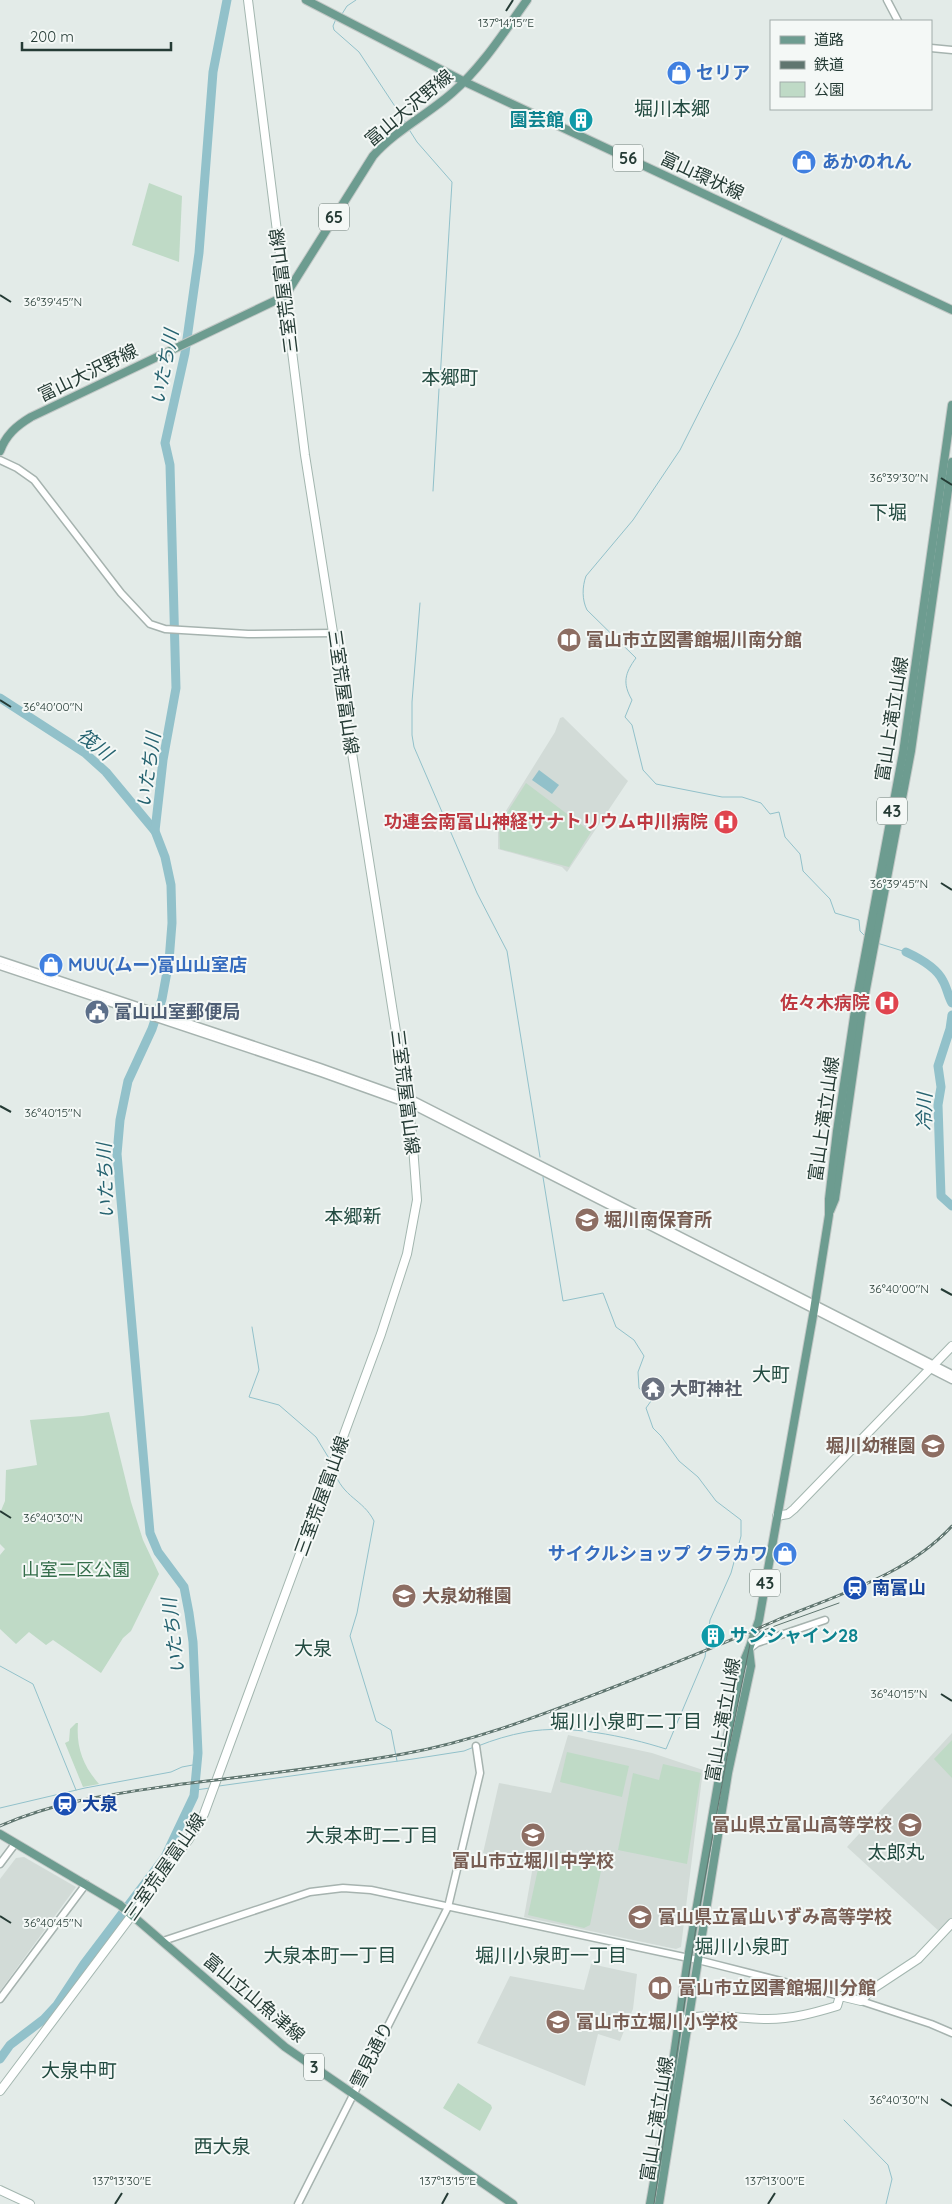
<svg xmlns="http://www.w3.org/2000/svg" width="952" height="2204" viewBox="0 0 952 2204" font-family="Quicksand,'Noto Sans JP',sans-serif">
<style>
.built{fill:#d2dbd7}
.green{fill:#bfdac6}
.water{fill:#92c1ca}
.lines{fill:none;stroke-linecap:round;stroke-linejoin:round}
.stream{stroke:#92c1ca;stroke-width:1}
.river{stroke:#92c1ca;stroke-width:9}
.tertiary-casing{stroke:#a6b3af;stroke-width:9}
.secondary-casing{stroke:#a3b6af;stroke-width:10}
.primary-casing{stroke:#c2c8c6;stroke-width:10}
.tertiary{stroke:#fff;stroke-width:6}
.secondary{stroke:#fff;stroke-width:8}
.primary{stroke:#6d9c90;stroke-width:8}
.tram{stroke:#607670;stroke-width:1}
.rail-casing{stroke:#607670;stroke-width:3}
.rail{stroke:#f4f8f6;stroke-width:1;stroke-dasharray:4;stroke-linecap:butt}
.ticks{fill:none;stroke:#253b35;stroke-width:2}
.labels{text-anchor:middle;stroke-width:4;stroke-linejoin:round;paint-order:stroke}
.shield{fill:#f4f8f6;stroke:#63746f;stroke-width:1}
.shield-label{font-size:16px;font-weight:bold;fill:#253b35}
.shop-label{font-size:18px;font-weight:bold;fill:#366cbe;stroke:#f4f8f6;text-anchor:start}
.street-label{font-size:18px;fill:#253b35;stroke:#f4f8f6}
.culture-label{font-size:18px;font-weight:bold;fill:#0d838f;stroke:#f4f8f6;text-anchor:end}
.education-label{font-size:18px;font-weight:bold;fill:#785e54;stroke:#f4f8f6;text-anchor:start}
.health-label{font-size:18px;font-weight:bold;fill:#be3a42;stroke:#f4f8f6;text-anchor:end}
.service-label{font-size:18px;font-weight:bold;fill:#4e5e75;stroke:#f4f8f6;text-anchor:start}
.worship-label{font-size:18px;font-weight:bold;fill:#5b616d;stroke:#f4f8f6;text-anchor:start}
.park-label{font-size:18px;fill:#346d4a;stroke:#f4f8f6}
.transit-label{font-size:18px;font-weight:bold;fill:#164399;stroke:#f4f8f6;text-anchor:start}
.neighbourhood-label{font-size:19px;fill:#234b41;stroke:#f4f8f6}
.water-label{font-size:19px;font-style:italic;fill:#266370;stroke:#f4f8f6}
.ticks-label{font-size:12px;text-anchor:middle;fill:#253b35;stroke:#f4f8f6;stroke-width:4;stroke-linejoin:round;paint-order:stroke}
</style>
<rect width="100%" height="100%" fill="#e3ebe8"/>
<g class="built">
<polygon points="563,717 628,781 567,872 562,867 498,849 498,828 504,814 555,732 560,718"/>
<polygon points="952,1733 952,1919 940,1932 847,1847"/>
<polygon points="568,1735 652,1753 703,1770 681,1947 676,1949 524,1917 533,1866 483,1853 499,1783 551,1793"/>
<polygon points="24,1857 76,1887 0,1991 0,1879 16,1858"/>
<polygon points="591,1964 637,1974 633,2009 620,2041 598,2034 585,2086 477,2043 510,1976 584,1990"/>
</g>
<g class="green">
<polygon points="149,183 182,196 179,262 132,245"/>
<polygon points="526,783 591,832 569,867 500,849 499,825"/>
<polygon points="109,1412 131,1502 143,1540 159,1574 131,1631 123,1638 101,1673 53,1640 46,1645 29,1632 16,1644 0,1629 0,1555 5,1549 0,1544 0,1513 5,1501 6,1470 37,1465 30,1420 83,1416"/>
<path d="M76,1723H78C76,1747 83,1766 99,1784L83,1787L65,1743L69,1741L70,1729Z"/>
<polygon points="952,1740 952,1778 934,1759"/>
<polygon points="567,1752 629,1766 622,1797 560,1782"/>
<polygon points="663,1764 701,1773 687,1864 618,1850 633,1773 659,1780"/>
<polygon points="558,1851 603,1861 590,1925 584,1928 528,1915 538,1869 547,1863"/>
<polygon points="458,2083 491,2105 492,2108 480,2131 443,2108"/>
</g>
<polygon class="water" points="539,770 559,785 552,794 532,780"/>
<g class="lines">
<g class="stream">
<polyline points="342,14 347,6 356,0"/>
<polyline points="336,19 333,26 334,30 359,52 406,123"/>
<polyline points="410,131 417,142 452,182 440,380"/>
<path d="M782,238L738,335L680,450L633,520L586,576C582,587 582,600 587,610L636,658C625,673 622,683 632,700L625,717L632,725L643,770L656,784L722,797H742L761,803L770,814L779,812L785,837L800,854L803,871L830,899L835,913L859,920L860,931L865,936"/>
<polyline points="433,491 439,389"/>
<polyline points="420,603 412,702 412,735 414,747 477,893 507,951 540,1157"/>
<polyline points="877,943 906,952"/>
<polyline points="252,1327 259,1370 249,1397 279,1405 316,1437 330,1460"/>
<path d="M334,1471C343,1498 363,1499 374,1521L357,1613L350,1636L376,1721L391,1730L397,1761"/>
<polyline points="0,1666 33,1684 76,1790"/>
<path d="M478,1746C493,1740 509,1735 526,1732C568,1724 625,1736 666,1749L705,1657L710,1620L731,1573L737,1551L741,1536V1520L716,1501L698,1477L679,1461L661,1436L653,1428L646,1408L651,1401L639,1388L638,1372L644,1356L634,1340L616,1327L603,1293L563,1301L543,1177"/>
<polyline points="219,1786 413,1759 464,1751 474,1747"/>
<polyline points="196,1790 210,1788"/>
<polyline points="0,1808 85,1788 171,1772 182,1767 198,1764"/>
<polyline points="844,2120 888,2165 892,2179 886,2204"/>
</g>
<g class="river">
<polyline points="0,698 85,753 106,772 155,831"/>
<path d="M906,952C919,958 937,968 943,981C947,988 948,996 952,1003"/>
<polyline points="952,1015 950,1029 938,1066 941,1087 938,1105 941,1196 952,1206"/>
<polyline points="0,2059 10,2045 44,2019 57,2005 84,1964 165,1857 194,1796 198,1753 193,1642 189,1613 184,1587 158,1552 150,1533 117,1154 120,1120 128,1081 152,1029 162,999 169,961 172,923 171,885 165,857 155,831 163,760 176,688 170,465 165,443 185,353 199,253 213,72 227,0"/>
</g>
<defs>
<g id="tertiary">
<polyline points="887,0 898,21"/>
<polyline points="931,48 952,50"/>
<polyline points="0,460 17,468 34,480 121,593 150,624 165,629 248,634 334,633"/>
<polyline points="0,960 320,1067 415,1101 952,1374"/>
<polyline points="0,966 321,1073 416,1107 952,1380"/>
<polyline points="749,1649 757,1643 825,1620"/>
<polyline points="0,1864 15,1844"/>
<polyline points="163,1941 310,1892 343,1888 371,1890 698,1960 840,1996"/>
<polyline points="0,1999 86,1884"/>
<polyline points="861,2001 931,2024 952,2033"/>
<polyline points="298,2204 448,1907 480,1773 476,1746"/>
</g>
<g id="secondary">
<polyline points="777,1516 788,1514 794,1509 952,1346"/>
<path d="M680,2020C707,2012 740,2019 768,2019C792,2019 814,2013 837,2006L840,1996L861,2001L871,1990L918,1959L952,1923"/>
<polyline points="0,2091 189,1839 204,1814 381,1334 407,1254 417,1200 412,1133 305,455 248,0"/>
<polyline points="0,2190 30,2204"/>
</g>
<g id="primary">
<polyline points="306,0 465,82 952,310"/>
<path d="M0,451C6,435 16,426 31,417L285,296L373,156C395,131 427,115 452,93C482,67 504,32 527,0"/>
<polyline points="830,1211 835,1199 862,1010 911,751 952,462"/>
<polyline points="749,1649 759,1620 814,1310 829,1215 829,1199 837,1131 856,1004 903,753 952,405"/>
<polyline points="0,1834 120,1905 285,2047 513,2204"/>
<polyline points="650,2204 664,2125 688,1958 720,1772 741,1668 749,1649 751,1666 728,1773 659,2204"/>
</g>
</defs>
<use href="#tertiary" class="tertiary-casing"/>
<use href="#secondary" class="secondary-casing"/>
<use href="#primary" class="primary-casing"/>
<use href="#tertiary" class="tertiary"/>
<use href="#secondary" class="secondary"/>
<use href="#primary" class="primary"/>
<polyline class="tram" points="654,2204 696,1927 727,1757 750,1644 754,1636 761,1631 839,1603"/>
<defs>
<path id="rail" d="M0,1826C57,1800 121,1793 182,1784C256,1775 330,1767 403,1754C472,1742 536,1717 601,1692C660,1669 718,1646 775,1621C836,1595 906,1576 952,1526"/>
</defs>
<use href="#rail" class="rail-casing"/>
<use href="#rail" class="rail"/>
</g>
<path class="ticks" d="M506,11L513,0M0,295L11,302M941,478L952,485M0,700L11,707M941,883L952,890M0,1106L11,1112M941,1289L952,1295M0,1511L11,1518M941,1694L952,1701M0,1916L11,1923M941,2099L952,2106M115,2204L122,2193M442,2204L448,2193M768,2204L775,2193"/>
<defs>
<symbol id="shop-disc" viewBox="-11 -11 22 22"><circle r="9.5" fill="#3f7fe0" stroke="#f4f8f6"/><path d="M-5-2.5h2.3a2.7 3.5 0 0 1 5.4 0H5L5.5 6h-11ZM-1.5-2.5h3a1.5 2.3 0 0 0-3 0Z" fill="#fff"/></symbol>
<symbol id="building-disc" viewBox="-11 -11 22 22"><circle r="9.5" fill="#0f9aa8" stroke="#f4f8f6"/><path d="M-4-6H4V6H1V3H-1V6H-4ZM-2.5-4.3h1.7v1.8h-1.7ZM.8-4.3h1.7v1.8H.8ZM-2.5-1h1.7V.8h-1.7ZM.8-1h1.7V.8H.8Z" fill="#fff"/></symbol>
<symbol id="library-disc" viewBox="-11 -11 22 22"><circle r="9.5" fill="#8d6e63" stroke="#f4f8f6"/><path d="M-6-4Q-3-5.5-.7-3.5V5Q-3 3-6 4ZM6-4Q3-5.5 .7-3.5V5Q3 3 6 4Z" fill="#fff"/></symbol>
<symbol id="hospital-disc" viewBox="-11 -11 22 22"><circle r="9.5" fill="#e0444e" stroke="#f4f8f6"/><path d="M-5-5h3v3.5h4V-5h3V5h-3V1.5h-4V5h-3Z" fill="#fff"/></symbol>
<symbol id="civic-disc" viewBox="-11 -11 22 22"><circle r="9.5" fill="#5c6f8a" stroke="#f4f8f6"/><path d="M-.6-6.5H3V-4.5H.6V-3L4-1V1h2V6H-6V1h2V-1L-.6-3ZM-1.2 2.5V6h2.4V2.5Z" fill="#fff"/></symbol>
<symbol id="school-disc" viewBox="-11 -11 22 22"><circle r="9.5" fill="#8d6e63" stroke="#f4f8f6"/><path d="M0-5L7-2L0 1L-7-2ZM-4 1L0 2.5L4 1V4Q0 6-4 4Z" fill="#fff"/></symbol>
<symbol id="temple-disc" viewBox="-11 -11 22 22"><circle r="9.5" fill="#6b7280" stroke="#f4f8f6"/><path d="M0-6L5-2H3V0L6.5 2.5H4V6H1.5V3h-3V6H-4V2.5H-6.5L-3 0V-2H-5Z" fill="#fff"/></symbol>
<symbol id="station-disc" viewBox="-11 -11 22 22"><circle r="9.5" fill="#1a4fb4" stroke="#f4f8f6"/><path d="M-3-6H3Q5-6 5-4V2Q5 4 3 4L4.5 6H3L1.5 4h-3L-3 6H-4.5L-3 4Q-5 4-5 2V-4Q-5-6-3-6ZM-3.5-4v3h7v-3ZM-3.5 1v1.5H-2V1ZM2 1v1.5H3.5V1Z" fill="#fff"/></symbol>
</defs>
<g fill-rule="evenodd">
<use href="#shop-disc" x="665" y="59" width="28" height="28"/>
<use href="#building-disc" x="567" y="106" width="28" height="28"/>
<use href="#shop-disc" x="790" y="148" width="28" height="28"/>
<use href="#library-disc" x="555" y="626" width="28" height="28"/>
<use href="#hospital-disc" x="712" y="808" width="28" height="28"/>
<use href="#shop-disc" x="37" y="951" width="28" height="28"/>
<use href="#hospital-disc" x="873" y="989" width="28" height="28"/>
<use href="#civic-disc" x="83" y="998" width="28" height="28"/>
<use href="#school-disc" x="573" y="1206" width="28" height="28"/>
<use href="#temple-disc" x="639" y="1375" width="28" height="28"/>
<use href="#school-disc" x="919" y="1432" width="28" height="28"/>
<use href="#shop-disc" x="771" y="1540" width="28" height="28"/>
<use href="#station-disc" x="841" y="1574" width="28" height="28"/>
<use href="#school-disc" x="390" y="1582" width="28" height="28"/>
<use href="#building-disc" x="699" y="1622" width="28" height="28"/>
<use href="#station-disc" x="51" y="1790" width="28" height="28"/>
<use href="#school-disc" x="896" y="1811" width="28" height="28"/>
<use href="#school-disc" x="519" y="1821" width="28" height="28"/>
<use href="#school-disc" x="626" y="1903" width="28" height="28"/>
<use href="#library-disc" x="646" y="1974" width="28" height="28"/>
<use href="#school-disc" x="544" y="2008" width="28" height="28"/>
</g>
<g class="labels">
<g class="shield">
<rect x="613" y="144.5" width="30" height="27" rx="4"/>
<rect x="319" y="203.5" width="30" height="27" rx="4"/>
<rect x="877" y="797.5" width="30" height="27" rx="4"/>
<rect x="750" y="1569.5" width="30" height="27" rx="4"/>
<rect x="304" y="2053.5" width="20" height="27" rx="4"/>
</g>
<g class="shield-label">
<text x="628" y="164">56</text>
<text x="334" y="223">65</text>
<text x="892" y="817">43</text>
<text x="765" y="1589">43</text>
<text x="314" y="2073">3</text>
</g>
<g class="shop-label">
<text x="696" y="79">セリア</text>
<text x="822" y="168">あかのれん</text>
<text x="68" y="971">MUU(ムー)富山山室店</text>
<text x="768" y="1560" text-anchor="end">サイクルショップ クラカワ</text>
</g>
<g class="street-label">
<text transform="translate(409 108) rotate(-40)" y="6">富山大沢野線</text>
<text transform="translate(702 176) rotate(25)" y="6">富山環状線</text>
<text transform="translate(284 291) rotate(-97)" y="6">三室荒屋富山線</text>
<text transform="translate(88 373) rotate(-26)" y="6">富山大沢野線</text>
<text transform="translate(343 692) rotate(82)" y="6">三室荒屋富山線</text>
<text transform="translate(892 719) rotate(-81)" y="6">富山上滝立山線</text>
<text transform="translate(405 1092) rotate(83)" y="6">三室荒屋富山線</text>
<text transform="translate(824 1119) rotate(-82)" y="6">富山上滝立山線</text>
<text transform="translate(322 1496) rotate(-70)" y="6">三室荒屋富山線</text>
<text transform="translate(723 1720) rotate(-80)" y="6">富山上滝立山線</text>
<text transform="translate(165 1867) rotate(-55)" y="6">三室荒屋富山線</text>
<text transform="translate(254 1998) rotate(40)" y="6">富山立山魚津線</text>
<text transform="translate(372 2055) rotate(-63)" y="6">雪見通り</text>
<text transform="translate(657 2119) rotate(-81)" y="6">富山上滝立山線</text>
</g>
<g class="culture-label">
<text x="564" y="126">園芸館</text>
<text x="730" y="1642" text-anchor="start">サンシャイン28</text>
</g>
<g class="education-label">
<text x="586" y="646">富山市立図書館堀川南分館</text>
<text x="604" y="1226">堀川南保育所</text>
<text x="916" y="1452" text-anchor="end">堀川幼稚園</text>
<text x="422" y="1602">大泉幼稚園</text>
<text x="892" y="1831" text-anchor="end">富山県立富山高等学校</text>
<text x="533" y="1867" text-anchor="middle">富山市立堀川中学校</text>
<text x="658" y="1923">富山県立富山いずみ高等学校</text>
<text x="678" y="1994">富山市立図書館堀川分館</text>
<text x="576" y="2028">富山市立堀川小学校</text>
</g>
<g class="health-label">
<text x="708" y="828">功連会南富山神経サナトリウム中川病院</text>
<text x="870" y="1009">佐々木病院</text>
</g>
<g class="service-label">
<text x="114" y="1018">富山山室郵便局</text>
</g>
<g class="worship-label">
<text x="670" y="1395">大町神社</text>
</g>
<g class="park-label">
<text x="76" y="1576">山室二区公園</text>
</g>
<g class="transit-label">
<text x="872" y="1594">南富山</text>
<text x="82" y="1810">大泉</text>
</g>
<g class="neighbourhood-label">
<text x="672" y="115">堀川本郷</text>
<text x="450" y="384">本郷町</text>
<text x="888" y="519">下堀</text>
<text x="353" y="1223">本郷新</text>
<text x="771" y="1381">大町</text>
<text x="313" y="1655">大泉</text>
<text x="626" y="1728">堀川小泉町二丁目</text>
<text x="372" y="1842">大泉本町二丁目</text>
<text x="896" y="1859">太郎丸</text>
<text x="742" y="1953">堀川小泉町</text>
<text x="330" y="1962">大泉本町一丁目</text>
<text x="551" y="1962">堀川小泉町一丁目</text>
<text x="79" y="2077">大泉中町</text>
<text x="222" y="2153">西大泉</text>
</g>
<g class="water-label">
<text transform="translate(164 367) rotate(-79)" y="7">いたち川</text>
<text transform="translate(95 744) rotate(38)" y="7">筏川</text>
<text transform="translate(148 770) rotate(-82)" y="7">いたち川</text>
<text transform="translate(924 1112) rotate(-89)" y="7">冷川</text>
<text transform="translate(105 1181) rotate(-92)" y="7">いたち川</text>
<text transform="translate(173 1636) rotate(-97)" y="7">いたち川</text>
</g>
</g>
<g class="ticks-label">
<text x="506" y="27">137°14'15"E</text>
<text x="53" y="306">36°39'45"N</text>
<text x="899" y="482">36°39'30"N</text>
<text x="53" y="711">36°40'00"N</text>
<text x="899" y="888">36°39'45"N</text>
<text x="53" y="1117">36°40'15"N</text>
<text x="899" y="1293">36°40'00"N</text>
<text x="53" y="1522">36°40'30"N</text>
<text x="899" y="1698">36°40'15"N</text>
<text x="53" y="1927">36°40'45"N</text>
<text x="899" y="2104">36°40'30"N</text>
<text x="122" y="2185">137°13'30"E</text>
<text x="448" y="2185">137°13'15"E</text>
<text x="775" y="2185">137°13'00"E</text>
</g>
<rect x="770" y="20" width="162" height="90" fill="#f4f8f6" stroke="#a1aca9"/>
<rect x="780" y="36" width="25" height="8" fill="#6d9c90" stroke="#a1aca9"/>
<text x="814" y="45" font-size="15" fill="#253b35">道路</text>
<rect x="780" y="61" width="25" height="8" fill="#607670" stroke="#a1aca9"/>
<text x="814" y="70" font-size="15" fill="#253b35">鉄道</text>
<rect x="780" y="82" width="25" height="15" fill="#bfdac6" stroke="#a1aca9"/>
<text x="814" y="95" font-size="15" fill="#253b35">公園</text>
<path d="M22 42v8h149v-8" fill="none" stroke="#253b35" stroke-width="2.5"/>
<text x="30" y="42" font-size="15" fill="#253b35" stroke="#f4f8f6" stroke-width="4" paint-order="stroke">200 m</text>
</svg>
